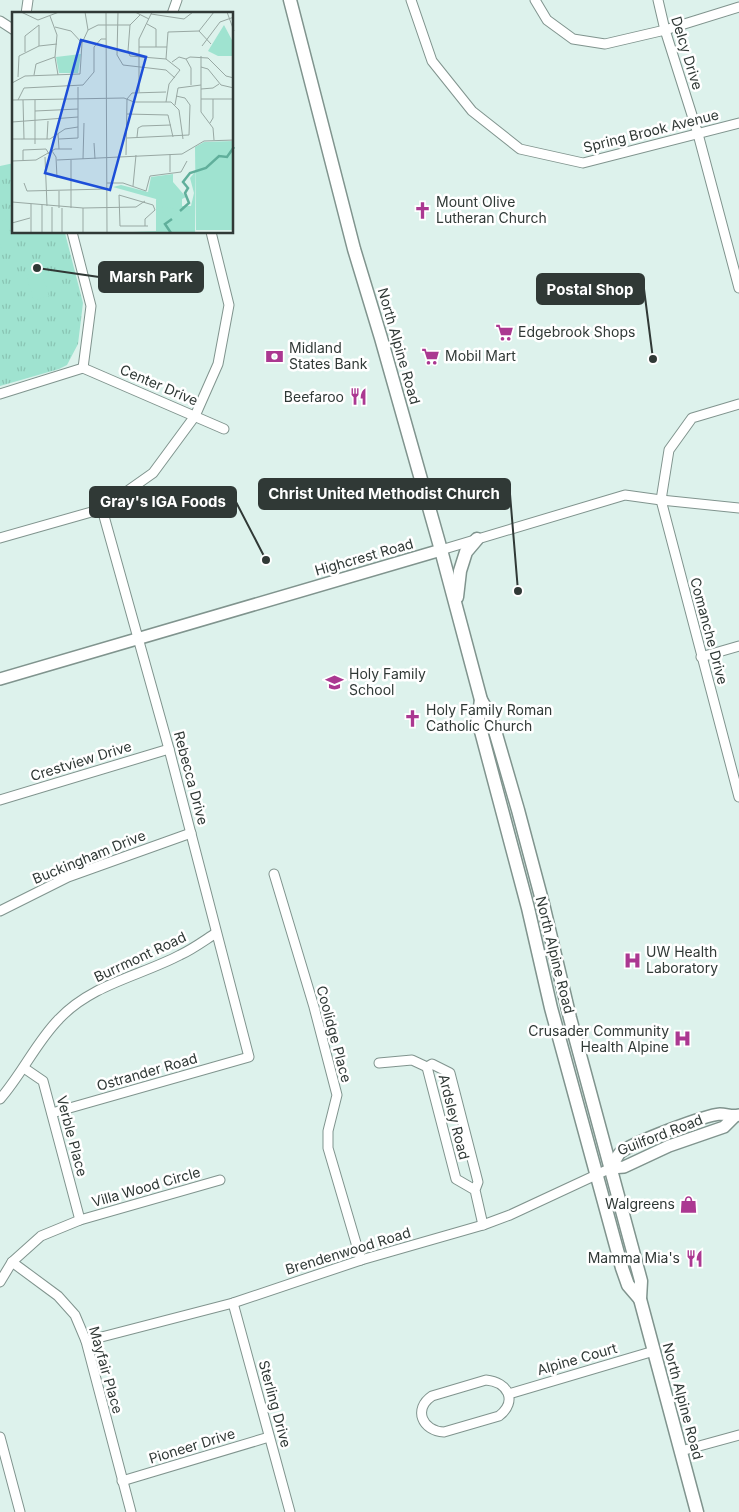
<svg xmlns="http://www.w3.org/2000/svg" width="739" height="1512" viewBox="0 0 739 1512" font-family="Inter,sans-serif">
<style>
.grass{fill:url(#grass-tufts)}
.garden{fill:#9fe3d0}
.lines{fill:none;stroke-linecap:round;stroke-linejoin:round}
.minor-casing{stroke:#80948e;stroke-width:11}
.tertiary-casing{stroke:#80948e;stroke-width:14}
.secondary-casing{stroke:#80948e;stroke-width:15}
.minor{stroke:#fff;stroke-width:9}
.tertiary{stroke:#fff;stroke-width:11}
.secondary{stroke:#fff;stroke-width:12}
.labels{text-anchor:middle;stroke-width:5;stroke-linejoin:round;paint-order:stroke}
.street-label{font-size:14px;fill:#303936;stroke:#fff}
.poi-label{font-size:14px;fill:#303936;stroke:#fff;text-anchor:start}
.inset-river{fill:none;stroke:#60af9b;stroke-width:2.5}
.inset-road{fill:none;stroke:#98a8a3;stroke-width:1}
.view{fill:#1d4ed8;fill-opacity:0.15;stroke:#1d4ed8;stroke-width:2.5}
.inset-edge{fill:none;stroke:#303936;stroke-width:2.5}
.leader{fill:none;stroke:#303936;stroke-width:2}
.callout-dot{fill:#303936;stroke:#fff;stroke-width:2}
.callout{fill:#303936;stroke:#303936;stroke-width:2}
.callout-label{font-size:15px;text-anchor:middle;font-weight:bold;fill:#fff}
</style>
<defs>
<pattern id="grass-tufts" width="24" height="20" patternUnits="userSpaceOnUse" patternTransform="scale(1.25)"><rect width="24" height="20" fill="#9fe3d0"/><path d="M3 7l-1-3M5 7V3M7 7l1-3M15 17l-1-3M17 17v-4M19 17l1-3" fill="none" stroke="#89c4b3"/></pattern>
</defs>
<rect width="100%" height="100%" fill="#ddf2ec"/>
<polygon class="grass" points="14,163 14,232 65,233 83,303 78,344 67,365 59,369 0,386 0,166"/>
<g class="garden">
<polygon points="6,219 15,247 2,251 0,244 0,221"/>
<polygon points="41,270 49,296 34,301 26,275"/>
</g>
<g class="lines">
<defs>
<g id="minor">
<polyline points="411,0 432,61 472,111 520,149 583,163 739,123"/>
<polyline points="535,0 547,20 573,39 605,44 665,30 739,7"/>
<polyline points="658,0 665,30 698,134 739,288"/>
<polyline points="26,14 28,0"/>
<polyline points="172,14 177,0"/>
<polyline points="0,21 14,30"/>
<polyline points="72,232 91,306 83,368"/>
<polyline points="83,368 224,429"/>
<polyline points="0,394 83,368"/>
<polyline points="739,404 692,418 669,450 661,500 739,797"/>
<polyline points="0,538 102,509 153,473 195,416 218,364 229,305 211,232"/>
<polyline points="441,550 625,495 661,500 739,508"/>
<polyline points="701,657 739,646"/>
<polyline points="0,800 169,749"/>
<polyline points="274,874 314,1007 337,1095 328,1131 328,1148 361,1260"/>
<polyline points="0,911 68,877 191,833"/>
<polyline points="379,1063 412,1060 427,1067"/>
<polyline points="24,1068 43,1081 80,1220"/>
<path d="M0,1099C22,1074 37,1041 59,1019C92,984 140,976 180,955C193,949 205,940 216,933"/>
<polyline points="52,1113 249,1057 169,749 102,509"/>
<polyline points="475,1190 456,1179 427,1067 432,1064 450,1073 478,1182 475,1190 483,1225"/>
<polyline points="12,1262 58,1296 75,1315 86,1341 131,1512"/>
<polyline points="0,1282 12,1262 41,1236 80,1220 220,1180"/>
<polyline points="233,1303 290,1512"/>
<polyline points="86,1341 233,1303 361,1260 483,1225 510,1215 611,1168"/>
<path d="M486,1380C508,1382 518,1401 499,1416L444,1432C422,1431 413,1409 432,1396Z"/>
<polyline points="509,1394 654,1351"/>
<polyline points="0,1437 20,1512"/>
<polyline points="681,1451 739,1435"/>
<polyline points="122,1481 269,1437"/>
</g>
<g id="tertiary">
<polyline points="0,679 441,550"/>
<path d="M611,1168C614,1163 617,1155 621,1152C634,1142 705,1115 720,1114C727,1114 732,1117 739,1115"/>
<polyline points="611,1168 624,1167 669,1146 724,1127 734,1117"/>
</g>
<g id="secondary">
<polyline points="290,0 354,249 381,338 441,550 481,700 491,717 518,810 543,904 570,1018 641,1281 640,1299 697,1512"/>
<polyline points="457,597 460,571 466,552 477,539"/>
<polyline points="481,700 478,720 528,908 551,1008 622,1268 628,1285 640,1299"/>
</g>
</defs>
<use href="#minor" class="minor-casing"/>
<use href="#tertiary" class="tertiary-casing"/>
<use href="#secondary" class="secondary-casing"/>
<use href="#minor" class="minor"/>
<use href="#tertiary" class="tertiary"/>
<use href="#secondary" class="secondary"/>
</g>
<defs>
<symbol id="church-bare" viewBox="-9 -9 18 18"><path d="M-1.2-6h2.4v3.5h3.3v2.4h-3.3V6h-2.4V-.1h-3.3v-2.4h3.3Z" fill="#ab3891" stroke="#fff" stroke-width="2.5" paint-order="stroke"/></symbol>
<symbol id="supermarket-bare" viewBox="-9 -9 18 18"><path d="M-6-5.5h2.5l.6 2H6L4.5 2H-2.5L-4.4-4H-6ZM-1.5 3.2a1.3 1.3 0 1 0 .1 0ZM3 3.2a1.3 1.3 0 1 0 .1 0Z" fill="#ab3891" stroke="#fff" stroke-width="2.5" paint-order="stroke"/></symbol>
<symbol id="bank-bare" viewBox="-9 -9 18 18"><path d="M-6-4H6V4H-6ZM0-2.3a2.3 2.3 0 1 0 0 4.6a2.3 2.3 0 1 0 0-4.6Z" fill="#ab3891" stroke="#fff" stroke-width="2.5" paint-order="stroke"/></symbol>
<symbol id="restaurant-bare" viewBox="-9 -9 18 18"><path d="M-5-6h1v4h1v-4h1v4h1v-4h1v5L-1.5 .5V6h-2V.5L-5-1ZM5-6V6H3V1.5H1.5Q1.5-4 5-6Z" fill="#ab3891" stroke="#fff" stroke-width="2.5" paint-order="stroke"/></symbol>
<symbol id="school-bare" viewBox="-9 -9 18 18"><path d="M0-5L7-2L0 1L-7-2ZM-4 1L0 2.5L4 1V4Q0 6-4 4Z" fill="#ab3891" stroke="#fff" stroke-width="2.5" paint-order="stroke"/></symbol>
<symbol id="hospital-bare" viewBox="-9 -9 18 18"><path d="M-5-5h3v3.5h4V-5h3V5h-3V1.5h-4V5h-3Z" fill="#ab3891" stroke="#fff" stroke-width="2.5" paint-order="stroke"/></symbol>
<symbol id="shop-bare" viewBox="-9 -9 18 18"><path d="M-5-2.5h2.3a2.7 3.5 0 0 1 5.4 0H5L5.5 6h-11ZM-1.5-2.5h3a1.5 2.3 0 0 0-3 0Z" fill="#ab3891" stroke="#fff" stroke-width="2.5" paint-order="stroke"/></symbol>
</defs>
<g fill-rule="evenodd">
<use href="#church-bare" x="410" y="198" width="25" height="25"/>
<use href="#supermarket-bare" x="492" y="320" width="25" height="25"/>
<use href="#bank-bare" x="262" y="344" width="25" height="25"/>
<use href="#supermarket-bare" x="418" y="344" width="25" height="25"/>
<use href="#restaurant-bare" x="346" y="384" width="25" height="25"/>
<use href="#school-bare" x="322" y="670" width="25" height="25"/>
<use href="#church-bare" x="400" y="706" width="25" height="25"/>
<use href="#hospital-bare" x="620" y="948" width="25" height="25"/>
<use href="#hospital-bare" x="670" y="1026" width="25" height="25"/>
<use href="#shop-bare" x="676" y="1192" width="25" height="25"/>
<use href="#restaurant-bare" x="682" y="1246" width="25" height="25"/>
</g>
<g class="labels">
<g class="street-label">
<text transform="translate(687 53) rotate(73)" y="5">Delcy Drive</text>
<text transform="translate(651 131) rotate(-14)" y="5">Spring Brook Avenue</text>
<text transform="translate(399 346) rotate(74)" y="5">North Alpine Road</text>
<text transform="translate(159 385) rotate(23)" y="5">Center Drive</text>
<text transform="translate(364 557) rotate(-16)" y="5">Highcrest Road</text>
<text transform="translate(709 631) rotate(75)" y="5">Comanche Drive</text>
<text transform="translate(81 761) rotate(-17)" y="5">Crestview Drive</text>
<text transform="translate(191 778) rotate(75)" y="5">Rebecca Drive</text>
<text transform="translate(89 857) rotate(-22)" y="5">Buckingham Drive</text>
<text transform="translate(555 955) rotate(76)" y="5">North Alpine Road</text>
<text transform="translate(140 957) rotate(-25)" y="5">Burrmont Road</text>
<text transform="translate(334 1034) rotate(75)" y="5">Coolidge Place</text>
<text transform="translate(147 1072) rotate(-16)" y="5">Ostrander Road</text>
<text transform="translate(454 1117) rotate(76)" y="5">Ardsley Road</text>
<text transform="translate(660 1135) rotate(-21)" y="5">Guilford Road</text>
<text transform="translate(72 1136) rotate(75)" y="5">Verble Place</text>
<text transform="translate(146 1187) rotate(-16)" y="5">Villa Wood Circle</text>
<text transform="translate(348 1251) rotate(-17)" y="5">Brendenwood Road</text>
<text transform="translate(577 1359) rotate(-16)" y="5">Alpine Court</text>
<text transform="translate(106 1370) rotate(74)" y="5">Mayfair Place</text>
<text transform="translate(683 1401) rotate(75)" y="5">North Alpine Road</text>
<text transform="translate(275 1404) rotate(75)" y="5">Sterling Drive</text>
<text transform="translate(192 1446) rotate(-17)" y="5">Pioneer Drive</text>
</g>
<g class="poi-label">
<text x="436" y="207">Mount Olive<tspan x="436" dy="16">Lutheran Church</tspan></text>
<text x="518" y="337">Edgebrook Shops</text>
<text x="289" y="353">Midland<tspan x="289" dy="16">States Bank</tspan></text>
<text x="445" y="361">Mobil Mart</text>
<text x="344" y="402" text-anchor="end">Beefaroo</text>
<text x="349" y="679">Holy Family<tspan x="349" dy="16">School</tspan></text>
<text x="426" y="715">Holy Family Roman<tspan x="426" dy="16">Catholic Church</tspan></text>
<text x="646" y="957">UW Health<tspan x="646" dy="16">Laboratory</tspan></text>
<text x="669" y="1036" text-anchor="end">Crusader Community<tspan x="669" dy="16">Health Alpine</tspan></text>
<text x="675" y="1209" text-anchor="end">Walgreens</text>
<text x="680" y="1263" text-anchor="end">Mamma Mia's</text>
</g>
</g>
<g transform="translate(12 12)">
<rect width="221" height="221" fill="#ddf2ec"/>
<path d="M212,13L221,30V44H206L196,39ZM69,42L66,61H47L44,45ZM221,129V218H184L183,135L192,130ZM144,187L183,201V221H96L144,219Z" fill="#9fe3d0"/>
<path d="M183,160V221L146,219L152,205L164,198L156,195L150,202L151,192L144,187L101,175L109,173L136,180L139,165L161,162V170L174,185L170,187V194H179L182,181L178,166Z" fill="#9fe3d0"/>
<path class="inset-river" d="M168,199L177,191L173,181L176,176L171,170L178,161L194,156L207,144L215,145L222,135M159,221L153,212L160,207"/>
<path class="inset-road" d="M9,0L26,8L47,0M94,0L95,221M106,0L105,43L111,53L154,58L163,66M123,0L137,7M215,0L222,19M139,2L172,7L181,0M38,4L45,23L43,45L46,63M135,12L144,17V35M27,13V34M118,13L116,39L118,44L154,47L168,58L157,72L154,90M43,15L59,19L70,31M76,18L86,13H118L128,3M187,19L199,32M190,34L208,10L222,5M127,35H155M13,40V24L27,13M189,44V100L201,116L202,128M154,47L156,20L187,19L202,0M174,47L178,45L196,46L214,64L222,66M160,50L167,45L174,47L179,56V73M189,55L196,57L209,73L222,76M68,62L70,31L76,18L73,0M22,63L24,52L43,45M6,65L7,44L27,34L45,32M0,71L13,64L68,62M189,77L201,76L207,72M127,80V27L140,0M115,87L120,81L154,80M189,87H222M0,88L112,86L122,90H159L167,98L171,127M6,88L12,76L71,73L82,60V35L89,27H94M11,88L12,127M23,88V132M163,93L166,76L189,73M23,99L66,97M115,102L156,103L161,125M0,110L66,105M198,111L201,106V87M46,122L47,137M125,125L126,116L130,114L159,113M115,126L177,123L178,93L173,86L164,84M0,127H38L53,117L66,115M35,127L36,109M47,127L66,126V75M82,131L83,147M40,139L44,145L45,166M114,143L115,87M33,145L35,194M71,147L72,111M11,148V138L34,137L37,142M45,148L170,142L192,129L222,128M59,148V196M0,149L24,148L43,137H60M158,160V142M12,171L15,179L95,177M95,171H111L134,179L138,164L169,160L175,149M121,174L124,143M0,190L71,196L124,195L133,189M19,192V221M30,193V221M40,195V221M47,196V179M0,211L18,206M133,214V207L143,198L141,193L107,183L108,214H136M50,221V196M71,221V196M73,221H94"/>
<path class="view" d="M69,28L134,45L98,178L33,161Z"/>
<rect width="221" height="221" class="inset-edge"/>
</g>
<path class="leader" d="M37 268L99 277M653 359L644 289M518 591L510 494M266 560L236 502"/>
<g class="callout-dot">
<circle cx="37" cy="268" r="5"/>
<circle cx="653" cy="359" r="5"/>
<circle cx="518" cy="591" r="5"/>
<circle cx="266" cy="560" r="5"/>
</g>
<g class="callout">
<rect x="99" y="262" width="104" height="30" rx="5"/>
<rect x="537" y="274" width="107" height="30" rx="5"/>
<rect x="259" y="479" width="251" height="30" rx="5"/>
<rect x="90" y="487" width="146" height="30" rx="5"/>
</g>
<g class="callout-label">
<text x="151" y="282">Marsh Park</text>
<text x="590" y="295">Postal Shop</text>
<text x="384" y="499">Christ United Methodist Church</text>
<text x="163" y="507">Gray's IGA Foods</text>
</g>
</svg>
